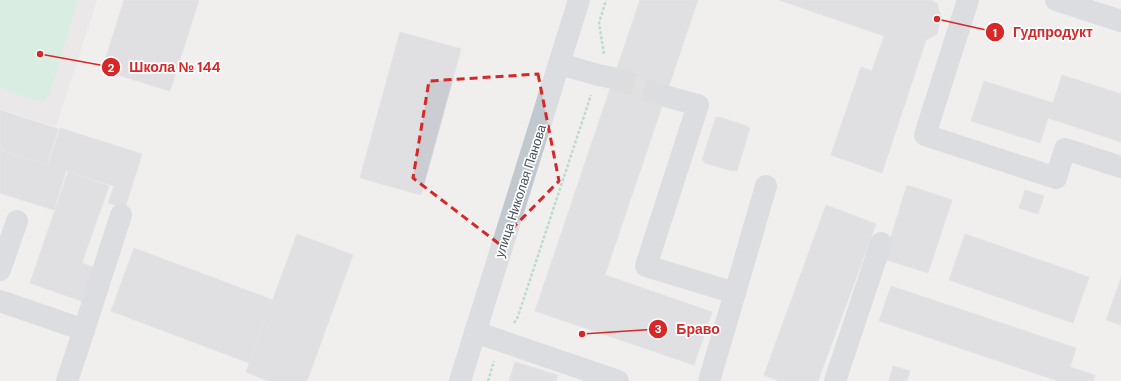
<svg xmlns="http://www.w3.org/2000/svg" width="1121" height="381" viewBox="0 0 1121 381" font-family="'DM Sans',sans-serif">
<style>
.education{fill:#e2e0e0}
.green{fill:#bfecd2}
.building{fill:#cccdd3;stroke:#d3d4da}
.lines{fill:none;stroke-linecap:round;stroke-linejoin:round}
.minor-tunnel{stroke:#c7c7c9;stroke-width:22;stroke-dasharray:22 11;stroke-linecap:butt}
.path{stroke:#79c8a4;stroke-width:2.5;stroke-dasharray:3 2;stroke-linecap:butt}
.minor{stroke:#c0c8d0;stroke-width:22}
.marked{fill:none;stroke:#d62828;stroke-width:3;stroke-dasharray:8 5;stroke-linejoin:round}
.labels{text-anchor:middle;stroke-width:3.5;stroke-linejoin:round;paint-order:stroke}
.street-label{font-size:13px;fill:#48515b;stroke:#fff}
.leader{fill:none;stroke:#d62828;stroke-width:1.5}
.callout-dot{fill:#d62828;stroke:#fff;stroke-width:1.5}
.mark-label{font-size:12px;text-anchor:middle;font-weight:bold;fill:#fff}
.callout-label{font-size:14px;text-anchor:middle;font-weight:bold;fill:#d62828;stroke:#fff;stroke-width:3.5;stroke-linejoin:round;paint-order:stroke}
</style>
<rect width="100%" height="100%" fill="#f1eeee"/>
<polygon class="education" points="0,0 97,0 56,127 0,109"/>
<polygon class="green" points="1,0 78,0 50,93 45,100 37,101 0,88 0,5"/>
<g class="building">
<polygon points="124,0 199,0 170,91 102,70"/>
<polygon points="640,0 698,0 605,275 712,312 694,365 535,311"/>
<polygon points="779,0 930,0 937,3 941,17 937,34 926,40 882,173 831,155 861,67 872,71 884,36"/>
<polygon points="400,32 461,49 421,195 360,178"/>
<polygon points="1062,75 1121,94 1121,142 1048,118 1040,143 971,121 984,81 1053,103"/>
<polygon points="0,110 58,129 47,165 0,149"/>
<polygon points="716,117 719,118 719,117 747,126 747,127 750,128 737,171 733,170 733,171 705,163 705,162 702,160"/>
<polygon points="60,128 142,154 125,208 108,203 114,186 66,171 54,210 0,193 0,150 48,165"/>
<polygon points="68,172 109,186 82,263 101,270 90,304 30,283"/>
<polygon points="907,185 952,200 928,273 884,259"/>
<polygon points="1025,190 1044,196 1038,214 1019,208"/>
<polygon points="826,205 876,224 818,381 779,381 764,375"/>
<polygon points="297,234 353,255 307,381 269,381 246,372"/>
<polygon points="965,234 1089,277 1073,323 949,280"/>
<polygon points="134,248 273,300 249,363 111,311"/>
<polygon points="1121,278 1121,325 1106,320"/>
<polygon points="891,286 1076,348 1070,367 1095,375 1093,381 1058,381 879,321"/>
<polygon points="515,362 558,375 556,381 509,381"/>
<polygon points="893,366 910,371 907,381 889,381"/>
</g>
<g class="lines">
<polyline class="minor-tunnel" points="613,78 665,96"/>
<g class="path">
<polyline points="604,54 599,23 606,0"/>
<polyline points="514,323 517,319 591,95"/>
<polyline points="488,381 494,361"/>
</g>
<g class="minor">
<polyline points="968,0 925,135 1056,178 1065,149 1121,167"/>
<polyline points="1056,0 1121,21"/>
<polyline points="560,64 598,75 613,78"/>
<polyline points="665,96 698,105 646,266 735,293 709,381"/>
<polyline points="0,270 17,221"/>
<polyline points="735,293 766,186"/>
<polyline points="0,301 84,330 67,381"/>
<polyline points="84,330 121,215"/>
<polyline points="475,332 618,381"/>
<polyline points="460,381 579,0"/>
<polyline points="835,381 881,243"/>
</g>
</g>
<path d="M0 0H1121V381H0ZM538,74L559,181L498,243L413,178L429,81Z" fill="#f1eeee" fill-opacity=".55" fill-rule="evenodd"/>
<path class="marked" d="M538,74L559,181L498,243L413,178L429,81Z"/>
<g class="labels">
<g class="street-label">
<text transform="translate(520 191) rotate(-72)" y="5">улица Николая Панова</text>
</g>
</g>
<path class="leader" d="M937 19L995 32M40 54L111 67M582 334L658 329"/>
<g class="callout-dot">
<circle cx="937" cy="19" r="4"/>
<circle cx="40" cy="54" r="4"/>
<circle cx="582" cy="334" r="4"/>
<circle cx="995" cy="32" r="10"/>
<circle cx="111" cy="67" r="10"/>
<circle cx="658" cy="329" r="10"/>
</g>
<g class="mark-label">
<text x="995" y="37">1</text>
<text x="111" y="72">2</text>
<text x="658" y="333">3</text>
</g>
<g class="callout-label">
<text x="1053" y="37">Гудпродукт</text>
<text x="175" y="72">Школа № 144</text>
<text x="698" y="334">Браво</text>
</g>
</svg>
